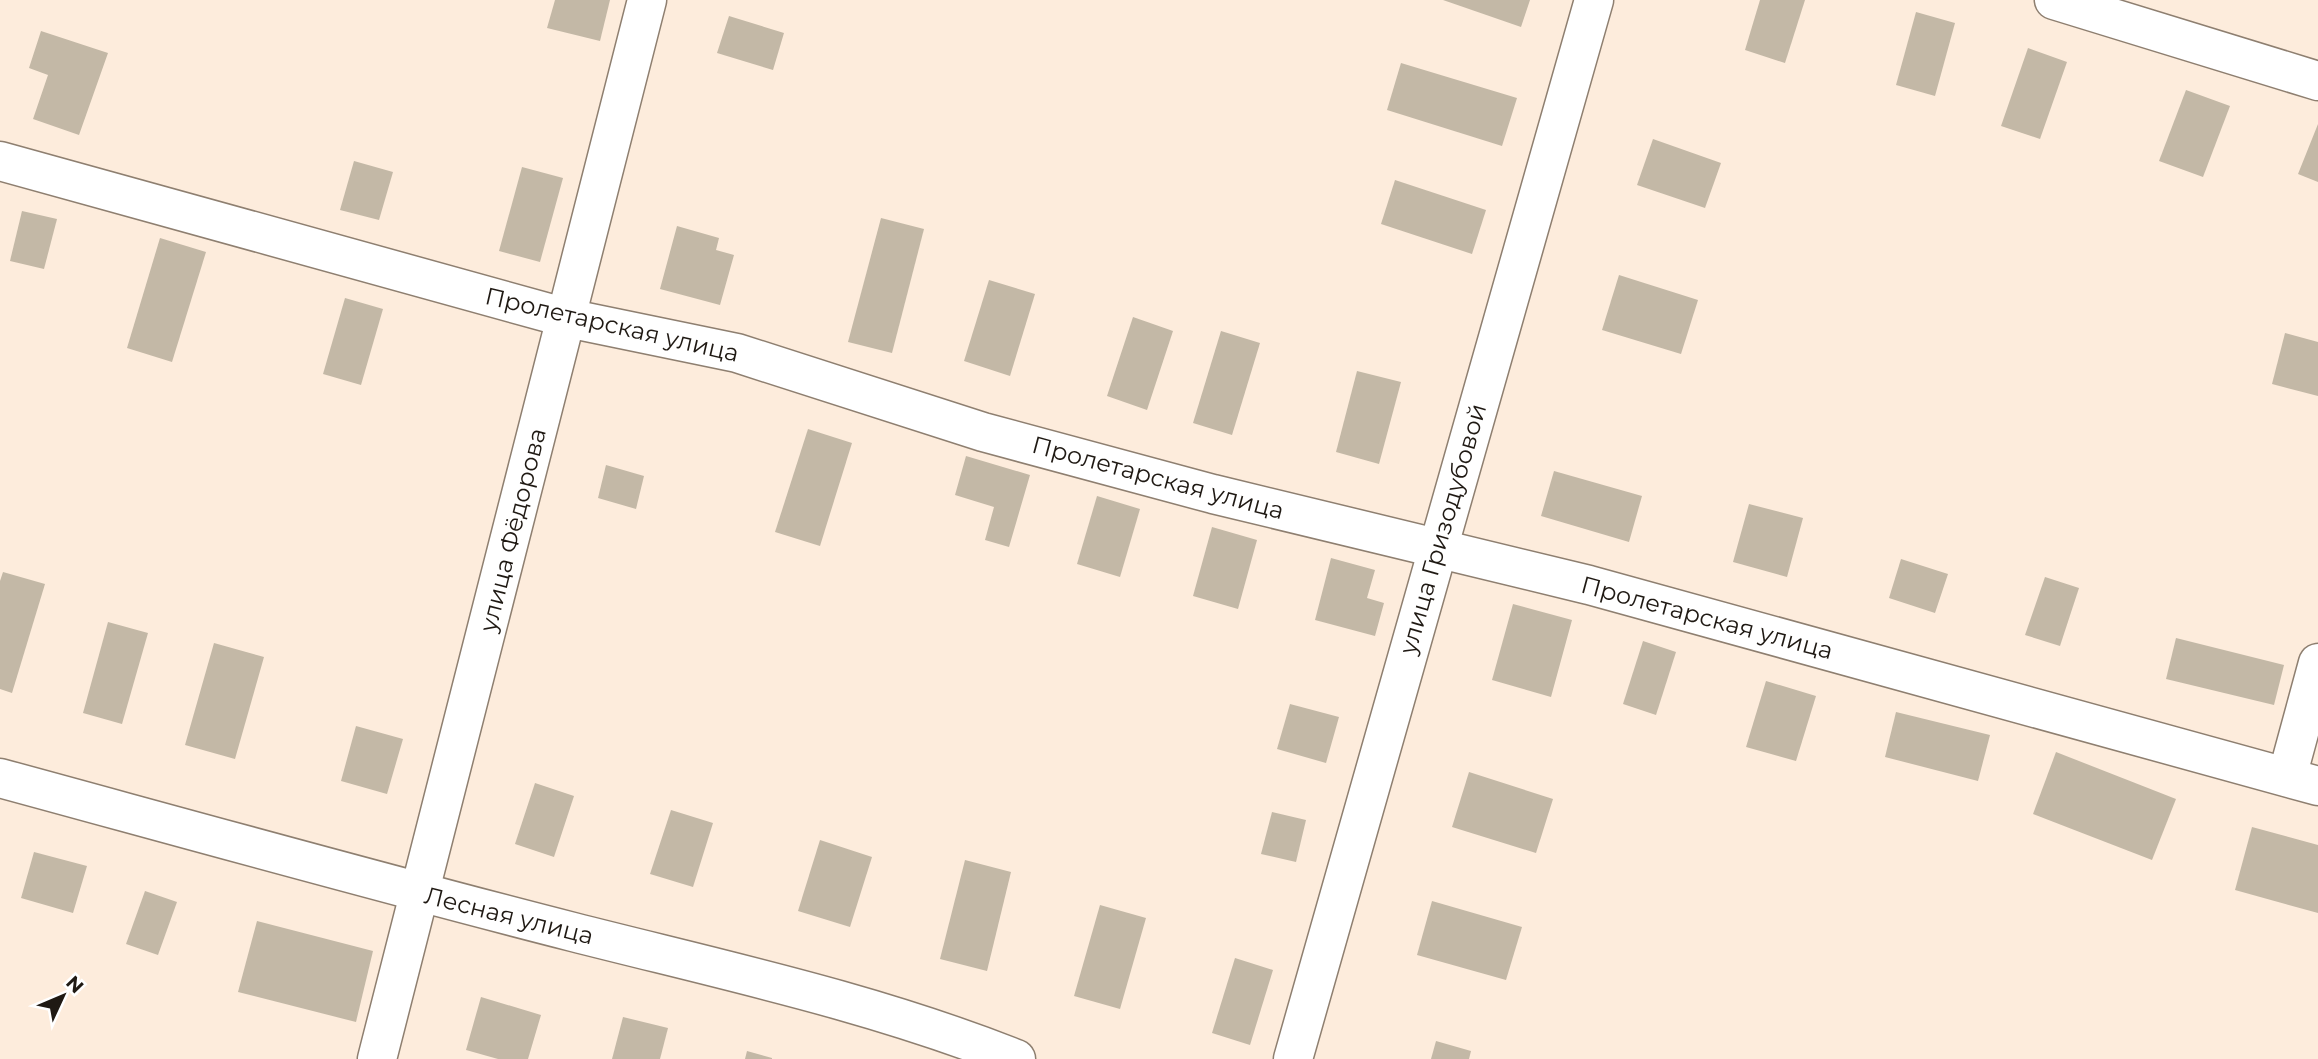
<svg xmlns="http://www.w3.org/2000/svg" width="2318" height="1059" viewBox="0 0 2318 1059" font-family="Montserrat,sans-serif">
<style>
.building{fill:#c3b8a6}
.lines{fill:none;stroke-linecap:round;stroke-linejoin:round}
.minor-casing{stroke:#8e7f70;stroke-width:41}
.minor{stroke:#fff;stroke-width:38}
.labels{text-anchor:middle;stroke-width:5;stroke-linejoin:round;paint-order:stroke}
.street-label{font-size:24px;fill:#1f1913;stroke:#fff}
</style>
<rect width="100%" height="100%" fill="#fdecdc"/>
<g class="building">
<polygon points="555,0 610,0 600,41 547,28"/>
<polygon points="1443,0 1530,0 1521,27"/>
<polygon points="1760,0 1805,0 1785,63 1745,50"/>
<polygon points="1916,12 1955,23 1935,96 1896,85"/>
<polygon points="729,16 784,33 773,70 717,53"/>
<polygon points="41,31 108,53 79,135 33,119 48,75 29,68"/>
<polygon points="2028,48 2067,62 2040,139 2001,126"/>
<polygon points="1401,63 1517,98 1502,146 1387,110"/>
<polygon points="2186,90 2230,106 2203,177 2159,161"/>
<polygon points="2318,124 2318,182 2298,174"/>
<polygon points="1653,139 1721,163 1705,208 1637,185"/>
<polygon points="354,161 393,172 379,220 340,210"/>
<polygon points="522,167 563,178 540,262 499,251"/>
<polygon points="1395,180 1486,210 1472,254 1381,224"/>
<polygon points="22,211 57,219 44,269 10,261"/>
<polygon points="881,218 924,229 892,353 848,342"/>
<polygon points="677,226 719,238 716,250 734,255 720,305 660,289"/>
<polygon points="160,238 206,252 172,362 127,348"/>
<polygon points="1619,275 1698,300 1681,354 1602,330"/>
<polygon points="989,280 1035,294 1010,376 964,361"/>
<polygon points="345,298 383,309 361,385 323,374"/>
<polygon points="1133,317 1173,331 1147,410 1107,396"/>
<polygon points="1221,331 1260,343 1232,435 1193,423"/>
<polygon points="2285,333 2318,342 2318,396 2272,384"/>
<polygon points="1357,371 1401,382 1379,464 1336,452"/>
<polygon points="808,429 852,443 820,546 775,532"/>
<polygon points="966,456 1030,475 1009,547 985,540 994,507 955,495"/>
<polygon points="606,465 644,476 636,509 598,498"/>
<polygon points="1554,471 1642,496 1629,542 1541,516"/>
<polygon points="1097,496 1140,509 1120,577 1077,564"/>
<polygon points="1749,504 1803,518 1787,577 1733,562"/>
<polygon points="1212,527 1257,540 1238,609 1193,596"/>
<polygon points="1331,558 1375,570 1367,598 1384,603 1375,636 1315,620"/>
<polygon points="1901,559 1948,574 1935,613 1889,598"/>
<polygon points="3,572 45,584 12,693 0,689 0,581"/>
<polygon points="2045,577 2079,588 2060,646 2025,635"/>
<polygon points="1513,604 1572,620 1551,697 1492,680"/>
<polygon points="108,622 148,633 122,724 83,713"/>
<polygon points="2176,638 2284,665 2274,705 2166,679"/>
<polygon points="1643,641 1676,652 1656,715 1623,704"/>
<polygon points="214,643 264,657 235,759 185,745"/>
<polygon points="1766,681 1816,696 1796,761 1746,747"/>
<polygon points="1290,704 1339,717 1326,763 1277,749"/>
<polygon points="1896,712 1990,735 1978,781 1885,757"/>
<polygon points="356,726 403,739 387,794 341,781"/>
<polygon points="2056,752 2176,799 2152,860 2033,814"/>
<polygon points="1469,772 1553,799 1536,853 1452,827"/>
<polygon points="535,783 574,796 554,857 515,844"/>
<polygon points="671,810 713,823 693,887 650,874"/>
<polygon points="1272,812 1306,820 1296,862 1261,854"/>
<polygon points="2252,827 2318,845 2318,913 2235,890"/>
<polygon points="820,840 872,857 850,927 798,911"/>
<polygon points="34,852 87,866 73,913 21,898"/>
<polygon points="965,860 1011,872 987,971 940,959"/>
<polygon points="145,891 177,902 158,955 126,944"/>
<polygon points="1432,901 1522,927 1506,980 1417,955"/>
<polygon points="1100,905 1146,918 1120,1009 1074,996"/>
<polygon points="257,921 373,951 356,1022 238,992"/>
<polygon points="1235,958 1273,970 1250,1045 1212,1033"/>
<polygon points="481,997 541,1015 528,1059 498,1059 466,1050"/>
<polygon points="623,1017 668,1028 660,1059 612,1059"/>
<polygon points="1436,1041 1471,1051 1469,1059 1431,1059"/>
<polygon points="747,1051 772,1058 772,1059 745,1059"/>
</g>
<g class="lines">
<defs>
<g id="minor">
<polyline points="2054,0 2318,81"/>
<polyline points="0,161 567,318 737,353 983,432 1213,494 1589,585 2318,786"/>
<polyline points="2287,777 2318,663"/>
<path d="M0,778C191,830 381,883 573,932C722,970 873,1002 1016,1059"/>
<polyline points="377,1059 647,0"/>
<polyline points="1293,1059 1594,0"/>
</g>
</defs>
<use href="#minor" class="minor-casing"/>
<use href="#minor" class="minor"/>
</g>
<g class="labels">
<g class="street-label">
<text transform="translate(612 325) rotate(13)" y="8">Пролетарская улица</text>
<text transform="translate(1158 478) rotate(15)" y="8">Пролетарская улица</text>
<text transform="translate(1443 529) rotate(-74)" y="8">улица Гризодубовой</text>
<text transform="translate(513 530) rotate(-76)" y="8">улица Фёдорова</text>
<text transform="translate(1707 618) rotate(15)" y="8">Пролетарская улица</text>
<text transform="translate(509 916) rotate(14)" y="8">Лесная улица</text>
</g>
</g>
<g transform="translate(63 996) rotate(46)" stroke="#ffffff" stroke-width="5" paint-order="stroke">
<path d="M0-5L12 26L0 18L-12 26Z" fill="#1f1913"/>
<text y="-10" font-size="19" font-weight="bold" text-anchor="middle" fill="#1f1913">N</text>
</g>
</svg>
